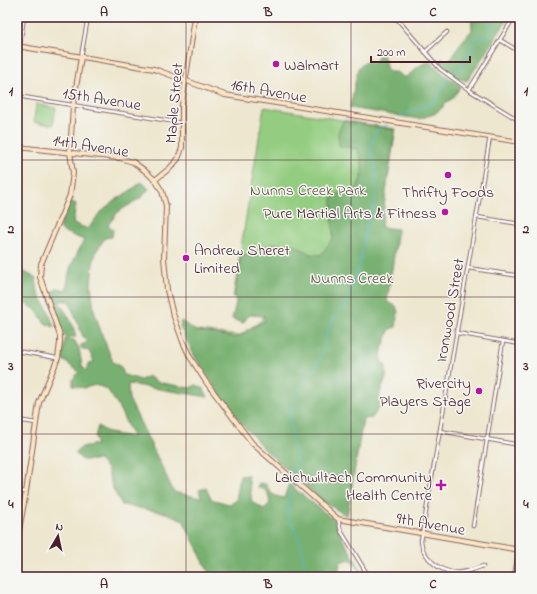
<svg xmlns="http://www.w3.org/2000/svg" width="537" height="594" viewBox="0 0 537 594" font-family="'Indie Flower',sans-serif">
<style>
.green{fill:#94cd81;stroke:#6f7656}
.forest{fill:#77b06f;stroke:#60684d}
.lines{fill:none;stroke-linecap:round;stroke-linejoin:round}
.stream{stroke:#51bbcd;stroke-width:1}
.street-casing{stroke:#836564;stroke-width:4.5}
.secondary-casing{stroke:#836564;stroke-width:6}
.street{stroke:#fff;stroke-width:2.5}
.secondary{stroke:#fde5c5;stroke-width:4}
.grid{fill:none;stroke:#4a1f2b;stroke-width:1;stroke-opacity:0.55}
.poi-dot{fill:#b5179e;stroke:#f6f6f2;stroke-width:1.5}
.labels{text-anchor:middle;stroke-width:3;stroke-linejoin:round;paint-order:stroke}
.poi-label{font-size:16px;fill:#4a1f2b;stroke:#f6f6f2;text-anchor:end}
.street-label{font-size:16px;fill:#4a1f2b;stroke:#f6f6f2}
.park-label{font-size:16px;fill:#605345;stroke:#f6f6f2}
.neatline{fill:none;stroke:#4a1f2b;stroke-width:1.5}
.grid-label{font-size:13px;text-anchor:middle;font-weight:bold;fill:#4a1f2b}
</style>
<rect width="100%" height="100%" fill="#f6f6f2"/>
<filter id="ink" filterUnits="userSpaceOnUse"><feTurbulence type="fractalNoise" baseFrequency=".025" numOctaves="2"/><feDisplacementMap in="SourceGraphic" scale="8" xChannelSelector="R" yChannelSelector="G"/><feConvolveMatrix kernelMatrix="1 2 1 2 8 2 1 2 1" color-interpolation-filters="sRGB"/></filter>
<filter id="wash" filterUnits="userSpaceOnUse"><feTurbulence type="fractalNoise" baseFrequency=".012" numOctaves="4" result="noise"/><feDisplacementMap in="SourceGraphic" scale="16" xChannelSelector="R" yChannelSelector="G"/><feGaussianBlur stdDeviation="0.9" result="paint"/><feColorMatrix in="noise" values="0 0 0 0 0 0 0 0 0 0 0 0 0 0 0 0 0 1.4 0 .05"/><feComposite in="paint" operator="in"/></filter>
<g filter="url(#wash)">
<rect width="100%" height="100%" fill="#eee7cf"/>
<g class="green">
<polygon points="36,104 56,108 53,125 34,122"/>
<polygon points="264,107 396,129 380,227 294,407 184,329 239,336 262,320 264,302 233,297"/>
</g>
<g class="forest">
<polygon points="471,17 509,17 467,81 457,78 438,64 441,59 450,60 459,45 472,30"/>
<path d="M381,54C388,58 383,66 389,72C396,72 398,71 403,77H406C413,72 421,62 430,62L445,75L461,86L452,99L446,102L442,108L434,114L419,119L350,108L358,68L368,60L372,63H375L377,59L378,55Z"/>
<polygon points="343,121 395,130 381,227 398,229 387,302 396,306 398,312 396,327 390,329 382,349 381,361 386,366 386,378 380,393 379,408 372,418 363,419 347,516 321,500 264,449 230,410 195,357 180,327 181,321 196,331 236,338 251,328 265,321 264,316 249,315 243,323 232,319 236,302 235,295 241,253 248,255 273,244 295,245 310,254 321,255 333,238 332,198 343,191 356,190 362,176 362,163 358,149 339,146 338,133"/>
<path d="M142,182L149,189L142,197L118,212L108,225L113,229L112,237L105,238L97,250L93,264L91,285L94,310L101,332L113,362L121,367L124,375L141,380L148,376L157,382L190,388L196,385L203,388L208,397L128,384L129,399L174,492L201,498L199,490L206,488L211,499L229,504L236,501L240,476L248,475L252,502L264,509L270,503L268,494L263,489L258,488L259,483L266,484C271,494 273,496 284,498L289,484L334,520L341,536L363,573L349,559L340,562L338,577H211L183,520L166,513L122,505L113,489L107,469L99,460H82L75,453L82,447L97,444L95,437L98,426L109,433L133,437L117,404L107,389L96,385L84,388L73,386V379L79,372L62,359L65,339L74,340L79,348L82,366L86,371L89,363L94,362L89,351L81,348V345L88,342L83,337L69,301H58C67,313 73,322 76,337H65L47,292L53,298L55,297L52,292L58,288L66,290L70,268L84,240L64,232L59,228L70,201L76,204L73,223L88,229L99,214L114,201L131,190Z"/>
<polygon points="17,268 36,278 38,293 48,310 54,327 45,323 35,309 17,299"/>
</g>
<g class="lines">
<g class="stream">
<path d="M457,73L467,56H469C473,50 471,44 474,38L488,36L491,33V17"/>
<polyline points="400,116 426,106 435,101 441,89 449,79"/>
<polyline points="293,477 296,455 289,421 291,409 296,396 320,359 328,329 348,297 360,264 367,222 374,204 376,187 376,170 370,149 374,134 380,128 388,124"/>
<polyline points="292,482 287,516 301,543 306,577"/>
</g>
</g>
</g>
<g filter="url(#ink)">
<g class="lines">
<defs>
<g id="street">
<polyline points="393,17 398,20 440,69 469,90 520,121"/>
<polyline points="398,20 401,17"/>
<polyline points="500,40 520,52"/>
<polyline points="425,52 447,32"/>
<polyline points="81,57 88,17"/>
<polyline points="17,65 24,17"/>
<polyline points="469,90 514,17"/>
<polyline points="17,96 182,123"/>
<polyline points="477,217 520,224"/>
<polyline points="468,268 520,276"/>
<polyline points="457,333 520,344"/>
<polyline points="17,351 57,358"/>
<polyline points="17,420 36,423"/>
<polyline points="440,431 520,445"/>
<polyline points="17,491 26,492"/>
<polyline points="338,519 341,531 369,577"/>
<polyline points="473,526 503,341"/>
<path d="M483,566C478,568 473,570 468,571C451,576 434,568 425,553C422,550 422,545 421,541L490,137"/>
<polyline points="514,577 520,542"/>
</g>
<g id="secondary">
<polyline points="17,46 154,69 225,95 520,142"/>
<polyline points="17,147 120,158 133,162 144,170 155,180 162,191 166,206 164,258 167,290 172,311 183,342 190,357 206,382 252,443 338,519 520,550"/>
<polyline points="155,180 170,168 178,159 182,148 182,104 195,17"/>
<polyline points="17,541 26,492 39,403 58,358 60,343 60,336 40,277 41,264 70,195 73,173 70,152 73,106 81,57"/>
</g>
</defs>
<use href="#street" class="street-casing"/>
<use href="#secondary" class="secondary-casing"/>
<use href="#street" class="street"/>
<use href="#secondary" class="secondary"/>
</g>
</g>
<path class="grid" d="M186,17V577M351,17V577M17,160H520M17,297H520M17,434H520"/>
<g class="poi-dot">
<circle cx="276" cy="64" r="4"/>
<circle cx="448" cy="175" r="4"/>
<circle cx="445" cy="212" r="4"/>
<circle cx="186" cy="258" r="4"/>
<circle cx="479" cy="391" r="4"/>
<path d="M439 479h4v4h4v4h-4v4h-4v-4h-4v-4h4z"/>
</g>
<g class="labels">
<g class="poi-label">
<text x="284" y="70" text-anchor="start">Walmart</text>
<text x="448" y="197" text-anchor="middle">Thrifty Foods</text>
<text x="437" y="218">Pure Martial Arts &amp; Fitness</text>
<text x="194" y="255" text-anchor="start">Andrew Sheret<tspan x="194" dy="18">Limited</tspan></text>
<text x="471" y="388">Rivercity<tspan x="471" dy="18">Players Stage</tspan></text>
<text x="432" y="482">Laichwiltach Community<tspan x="432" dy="18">Health Centre</tspan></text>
</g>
<g class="street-label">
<text transform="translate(269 90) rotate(10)" y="6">16th Avenue</text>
<text transform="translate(102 98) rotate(9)" y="6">15th Avenue</text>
<text transform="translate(173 103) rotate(-85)" y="6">Maple Street</text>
<text transform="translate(91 145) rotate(9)" y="6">14th Avenue</text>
<text transform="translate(449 310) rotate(-80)" y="6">Ironwood Street</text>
<text transform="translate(431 523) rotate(10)" y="6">9th Avenue</text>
</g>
<g class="park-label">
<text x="308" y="195">Nunns Creek Park</text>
<text x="352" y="283">Nunns Creek</text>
</g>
</g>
<rect width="537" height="594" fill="none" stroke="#f6f6f2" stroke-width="44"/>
<g transform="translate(58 536) rotate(9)" stroke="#f6f6f2" stroke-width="3" paint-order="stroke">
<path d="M0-3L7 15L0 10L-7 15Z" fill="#4a1f2b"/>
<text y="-6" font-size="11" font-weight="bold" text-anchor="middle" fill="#4a1f2b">N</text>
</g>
<path d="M371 56v6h99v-6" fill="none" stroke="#4a1f2b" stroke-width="2"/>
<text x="377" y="56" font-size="12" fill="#4a1f2b" stroke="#f6f6f2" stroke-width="3" paint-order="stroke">200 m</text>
<rect x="22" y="22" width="493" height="550" class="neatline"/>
<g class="grid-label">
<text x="104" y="16">A</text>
<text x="268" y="16">B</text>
<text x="433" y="16">C</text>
<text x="11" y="95">1</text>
<text x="526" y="95">1</text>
<text x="11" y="233">2</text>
<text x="526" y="233">2</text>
<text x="11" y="370">3</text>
<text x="526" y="370">3</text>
<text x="11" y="508">4</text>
<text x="526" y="508">4</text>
<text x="104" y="588">A</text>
<text x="268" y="588">B</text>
<text x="433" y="588">C</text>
</g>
</svg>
